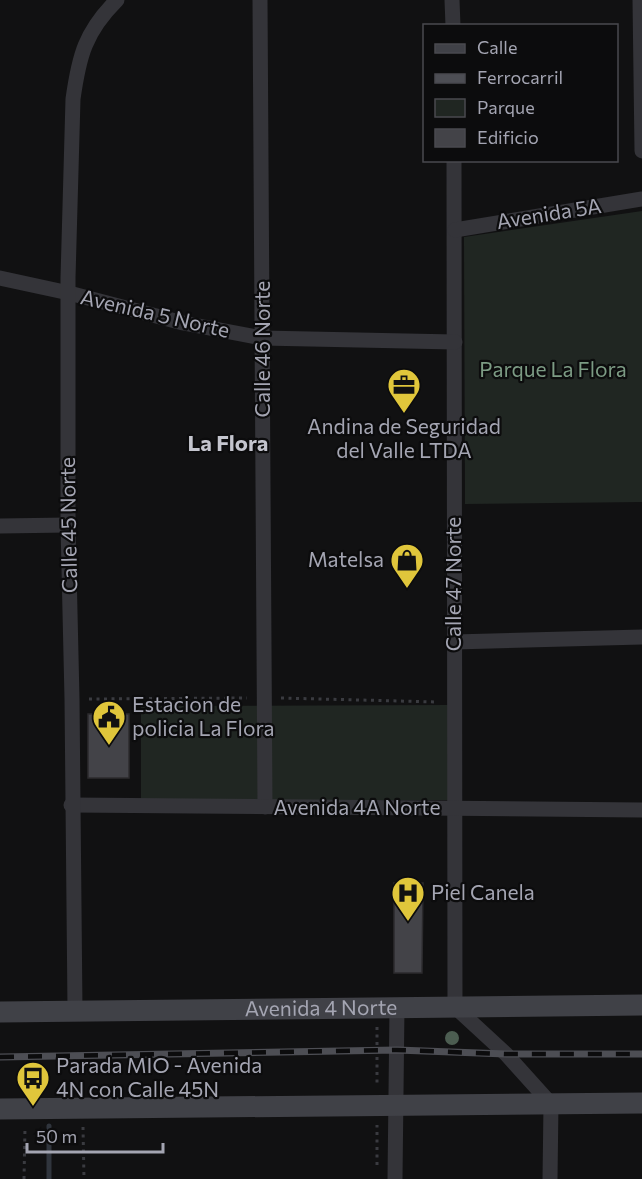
<svg xmlns="http://www.w3.org/2000/svg" width="642" height="1179" viewBox="0 0 642 1179" font-family="Commissioner,sans-serif">
<style>
.green{fill:#202622}
.lines{fill:none;stroke-linecap:round;stroke-linejoin:round}
.stream{stroke:#30353d;stroke-width:5}
.building{fill:#434348;stroke:#2c2b2e;stroke-width:1.5}
.path{stroke:#3a3b40;stroke-width:3;stroke-dasharray:3 4.5;stroke-linecap:butt}
.street{stroke:#343439;stroke-width:15}
.secondary{stroke:#404147;stroke-width:21}
.rail-casing{stroke:#4d4e54;stroke-width:7}
.rail{stroke:#0c0c0d;stroke-width:4.5;stroke-dasharray:14;stroke-linecap:butt}
.tree{fill:#4c5d51}
.labels{text-anchor:middle;stroke-width:4.5;stroke-linejoin:round;paint-order:stroke}
.street-label{font-size:21px;fill:#a4a5b2;stroke:#0c0c0d}
.park-label{font-size:21px;fill:#7c9b84;stroke:#0c0c0d}
.poi-label{font-size:21px;fill:#a4a5b2;stroke:#0c0c0d;text-anchor:start}
.neighbourhood-label{font-size:22px;font-weight:bold;fill:#c4c5ce;stroke:#0c0c0d}
</style>
<rect width="100%" height="100%" fill="#111112"/>
<g class="green">
<polygon points="642,211 642,502 465,504 464,237"/>
<polygon points="448,705 449,800 141,801 141,706"/>
</g>
<g class="lines">
<polyline class="stream" points="49,1126 49,1179"/>
</g>
<g class="building">
<rect x="88" y="714" width="41" height="64"/>
<polygon points="394,883 423,883 422,973 394,973"/>
</g>
<g class="lines">
<g class="path">
<polyline points="281,698 438,702"/>
<polyline points="89,699 247,698"/>
<polyline points="377,1027 377,1085"/>
<polyline points="83,1127 84,1179"/>
<polyline points="377,1165 377,1125"/>
<polyline points="24,1179 25,1128"/>
</g>
<g class="street">
<polyline points="260,0 265,807"/>
<polyline points="452,0 453,26"/>
<polyline points="640,0 642,151"/>
<polyline points="454,160 455,1007 506,1054 551,1104 550,1179"/>
<polyline points="455,230 642,199"/>
<polyline points="0,278 69,293 183,323 262,338 455,342"/>
<polyline points="0,526 68,525"/>
<polyline points="454,642 642,637"/>
<polyline points="71,805 642,810"/>
<path d="M75,1010L72,699L68,525V278L73,99C79,56 85,32 117,0"/>
<polyline points="395,1179 397,1007"/>
</g>
<g class="secondary">
<path id="s1" d="M0,1012L642,1005"/>
<polyline points="0,1109 642,1103"/>
</g>
<defs>
<polyline id="rail" points="0,1057 397,1050 506,1054 642,1054"/>
</defs>
<use href="#rail" class="rail-casing"/>
<use href="#rail" class="rail"/>
</g>
<circle class="tree" cx="452" cy="1038" r="7"/>
<defs>
<symbol id="office-pin" viewBox="-11 -11 22 30"><path d="M0 17L-7.5 6A9.5 9.5 0 1 1 7.5 6Z" fill="#e0c63b" stroke="#0c0c0d"/><path d="M-6-3h4V-5.5h4V-3h4V5H-6ZM-1-4.5V-3h2v-1.5ZM-6 0V1H6V0Z" fill="#111"/></symbol>
<symbol id="shop-pin" viewBox="-11 -11 22 30"><path d="M0 17L-7.5 6A9.5 9.5 0 1 1 7.5 6Z" fill="#e0c63b" stroke="#0c0c0d"/><path d="M-5-2.5h2.3a2.7 3.5 0 0 1 5.4 0H5L5.5 6h-11ZM-1.5-2.5h3a1.5 2.3 0 0 0-3 0Z" fill="#111"/></symbol>
<symbol id="civic-pin" viewBox="-11 -11 22 30"><path d="M0 17L-7.5 6A9.5 9.5 0 1 1 7.5 6Z" fill="#e0c63b" stroke="#0c0c0d"/><path d="M-.6-6.5H3V-4.5H.6V-3L4-1V1h2V6H-6V1h2V-1L-.6-3ZM-1.2 2.5V6h2.4V2.5Z" fill="#111"/></symbol>
<symbol id="hospital-pin" viewBox="-11 -11 22 30"><path d="M0 17L-7.5 6A9.5 9.5 0 1 1 7.5 6Z" fill="#e0c63b" stroke="#0c0c0d"/><path d="M-5-5h3v3.5h4V-5h3V5h-3V1.5h-4V5h-3Z" fill="#111"/></symbol>
<symbol id="bus-pin" viewBox="-11 -11 22 30"><path d="M0 17L-7.5 6A9.5 9.5 0 1 1 7.5 6Z" fill="#e0c63b" stroke="#0c0c0d"/><path d="M-5-6H5V4H4V6H2V4H-2V6H-4V4H-5ZM-3.5-4V0h7V-4ZM-3.5 1.2v1.5H-2V1.2ZM2 1.2v1.5H3.5V1.2Z" fill="#111"/></symbol>
</defs>
<g fill-rule="evenodd">
<use href="#office-pin" x="385" y="366" width="38" height="52"/>
<use href="#shop-pin" x="388" y="541" width="38" height="52"/>
<use href="#civic-pin" x="90" y="698" width="38" height="52"/>
<use href="#hospital-pin" x="389" y="874" width="38" height="52"/>
<use href="#bus-pin" x="14" y="1059" width="38" height="52"/>
</g>
<g class="labels">
<g class="street-label">
<text transform="translate(549 214) rotate(-9)" y="7">Avenida 5A</text>
<text transform="translate(155 314) rotate(13)" y="7">Avenida 5 Norte</text>
<text transform="translate(263 349) rotate(-90)" y="7">Calle 46 Norte</text>
<text transform="translate(69 525) rotate(-91)" y="7">Calle 45 Norte</text>
<text transform="translate(454 584) rotate(-90)" y="7">Calle 47 Norte</text>
<text x="357" y="815">Avenida 4A Norte</text>
<text dy="7" stroke="none"><textPath href="#s1" startOffset="321">Avenida 4 Norte</textPath></text>
</g>
<g class="park-label">
<text x="553" y="377">Parque La Flora</text>
</g>
<g class="poi-label">
<text x="404" y="434" text-anchor="middle">Andina de Seguridad<tspan x="404" dy="24">del Valle LTDA</tspan></text>
<text x="384" y="567" text-anchor="end">Matelsa</text>
<text x="132" y="712">Estacion de<tspan x="132" dy="24">policia La Flora</tspan></text>
<text x="431" y="900">Piel Canela</text>
<text x="56" y="1073">Parada MIO - Avenida<tspan x="56" dy="24">4N con Calle 45N</tspan></text>
</g>
<g class="neighbourhood-label">
<text x="228" y="451">La Flora</text>
</g>
</g>
<rect x="423" y="24" width="195" height="138" fill="#0c0c0d" stroke="#49494f" stroke-width="1.5"/>
<rect x="435" y="44" width="30" height="9" fill="#404147" stroke="#49494f" stroke-width="1.5"/>
<text x="477" y="54" font-size="18" fill="#a4a5b2">Calle</text>
<rect x="435" y="74" width="30" height="9" fill="#4d4e54" stroke="#49494f" stroke-width="1.5"/>
<text x="477" y="84" font-size="18" fill="#a4a5b2">Ferrocarril</text>
<rect x="435" y="99" width="30" height="18" fill="#202622" stroke="#49494f" stroke-width="1.5"/>
<text x="477" y="114" font-size="18" fill="#a4a5b2">Parque</text>
<rect x="435" y="129" width="30" height="18" fill="#434348" stroke="#49494f" stroke-width="1.5"/>
<text x="477" y="144" font-size="18" fill="#a4a5b2">Edificio</text>
<path d="M27 1143v9h136v-9" fill="none" stroke="#a4a5b2" stroke-width="3"/>
<text x="36" y="1143" font-size="18" fill="#a4a5b2" stroke="#0c0c0d" stroke-width="4.5" paint-order="stroke">50 m</text>
</svg>
